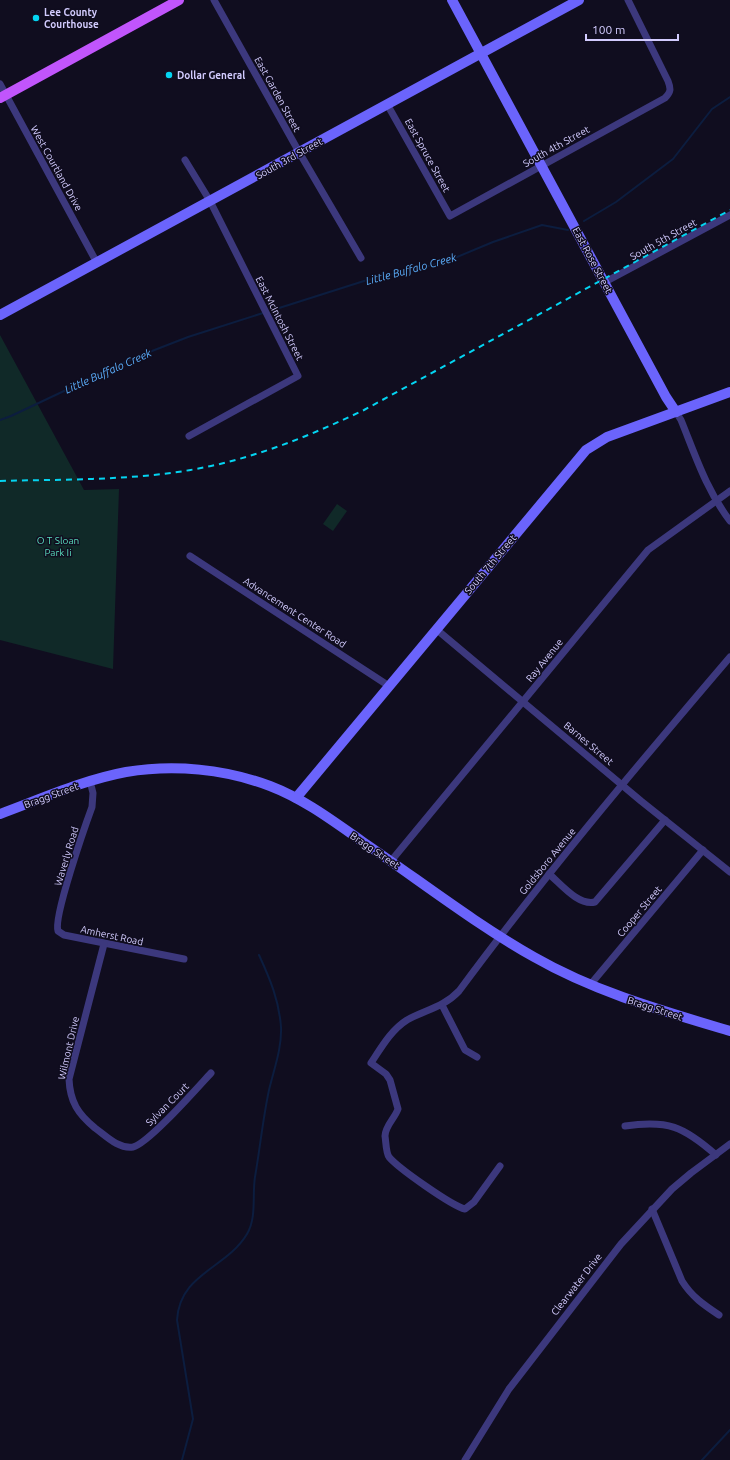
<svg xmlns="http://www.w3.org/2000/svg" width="730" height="1460" viewBox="0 0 730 1460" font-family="Ubuntu,sans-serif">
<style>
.green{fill:#102928}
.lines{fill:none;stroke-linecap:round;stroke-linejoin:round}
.stream{stroke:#0c1d3f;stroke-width:2}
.street{stroke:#3c387d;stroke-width:7}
.secondary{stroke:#6b64fc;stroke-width:10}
.primary{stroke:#c155fc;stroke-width:10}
.rail{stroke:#04d4f1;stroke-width:2;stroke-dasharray:6 5;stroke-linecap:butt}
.poi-dot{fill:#04d4f1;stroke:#100d1f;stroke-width:1.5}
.labels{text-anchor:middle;stroke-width:3;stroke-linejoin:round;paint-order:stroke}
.poi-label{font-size:10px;font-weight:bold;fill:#d2cbfe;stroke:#100d1f;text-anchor:start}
.street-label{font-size:10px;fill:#d2cbfe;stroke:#100d1f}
.park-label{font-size:10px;fill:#59dcbe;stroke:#100d1f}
.water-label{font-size:11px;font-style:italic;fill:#5baefc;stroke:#100d1f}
</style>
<rect width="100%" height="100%" fill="#100d1f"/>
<g class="green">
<polygon points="0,335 84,490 119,489 113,669 0,640"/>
<polygon points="337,504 347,511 333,531 323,524"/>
</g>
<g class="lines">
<g class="stream">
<polyline points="584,221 616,202 673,159 712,109 730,97"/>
<polyline points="276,309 364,281 445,262 493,242 542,225 568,230"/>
<polyline points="0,420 11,416 134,358 188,337 263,313"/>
<path d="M182,1460L193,1419L177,1320C180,1273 226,1269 247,1234C257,1217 252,1195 255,1177C260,1148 263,1118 269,1090C274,1069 282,1048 281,1027C279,1000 270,979 259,955"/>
<polyline points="702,1460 730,1430"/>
</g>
<g class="street">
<polyline points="214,0 299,152 361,258"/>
<polyline points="0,84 97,263"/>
<path d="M387,104L450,216L665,98C671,92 671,89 668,81L628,0"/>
<polyline points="185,160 210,201 298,376 189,436"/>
<polyline points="605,282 730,215"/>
<path d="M676,412L681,420C696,457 706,489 730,521"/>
<polyline points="190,556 389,686"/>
<polyline points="436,629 641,801 730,872"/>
<path d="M90,781L93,793L92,807C85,826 53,918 58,931L64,935L184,959"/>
<polyline points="391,861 648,550 730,491"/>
<path d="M549,874C561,884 578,906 595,902L665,820"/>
<path d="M104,944L69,1079C70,1102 78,1114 95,1128C106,1136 118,1149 133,1147C148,1144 198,1087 211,1073"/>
<polyline points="590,985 703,850"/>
<polyline points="442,1005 465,1050 477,1057"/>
<path d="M625,1126C668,1120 683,1126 716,1155"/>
<path d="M500,1166L474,1202L465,1209C452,1206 398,1168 389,1157C386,1153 386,1142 385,1136C385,1126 395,1118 398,1109L390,1080L386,1074L371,1063C381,1048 391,1030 407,1020C425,1010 444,1007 459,991C544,876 637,766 730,657"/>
<path d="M652,1209L682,1281C692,1297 704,1305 719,1315"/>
<polyline points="465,1460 509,1389 621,1244 672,1189 691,1173 730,1144"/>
</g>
<g class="secondary">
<polyline points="452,0 666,397 676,412"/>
<polyline points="0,315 579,0"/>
<polyline points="296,798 586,450 607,437 730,392"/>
<path d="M0,814C41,799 83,780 126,772C174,764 225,769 270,786C304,799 333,821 363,842C419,880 474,923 534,957C595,992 663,1011 730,1031"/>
</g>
<polyline class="primary" points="0,98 179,0"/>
<path class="rail" d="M0,481C70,479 142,481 211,466C265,454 314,434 364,410L730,210"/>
</g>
<g class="poi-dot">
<circle cx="36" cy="18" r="4"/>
<circle cx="169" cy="75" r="4"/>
</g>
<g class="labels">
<g class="poi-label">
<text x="44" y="16">Lee County<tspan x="44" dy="12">Courthouse</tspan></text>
<text x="177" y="79">Dollar General</text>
</g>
<g class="street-label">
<text transform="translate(278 94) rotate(61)" y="4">East Garden Street</text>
<text transform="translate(556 146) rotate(-29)" y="4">South 4th Street</text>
<text transform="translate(428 155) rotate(61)" y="4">East Spruce Street</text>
<text transform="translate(289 158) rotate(-29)" y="4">South 3rd Street</text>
<text transform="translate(57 168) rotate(61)" y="4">West Courtland Drive</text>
<text transform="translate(663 239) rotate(-29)" y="4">South 5th Street</text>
<text transform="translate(593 260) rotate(62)" y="4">East Rose Street</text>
<text transform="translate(280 318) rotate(63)" y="4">East McIntosh Street</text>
<text transform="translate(490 564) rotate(-50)" y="4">South 7th Street</text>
<text transform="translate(295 612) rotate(33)" y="4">Advancement Center Road</text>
<text transform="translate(544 660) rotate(-51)" y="4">Ray Avenue</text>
<text transform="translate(589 743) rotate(40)" y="4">Barnes Street</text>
<text transform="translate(51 795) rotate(-20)" y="4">Bragg Street</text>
<text transform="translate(375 850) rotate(34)" y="4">Bragg Street</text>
<text transform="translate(66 856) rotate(-73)" y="4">Waverly Road</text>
<text transform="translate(547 861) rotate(-51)" y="4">Goldsboro Avenue</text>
<text transform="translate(639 911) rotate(-50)" y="4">Cooper Street</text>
<text transform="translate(112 935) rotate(12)" y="4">Amherst Road</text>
<text transform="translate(655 1008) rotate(18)" y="4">Bragg Street</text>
<text transform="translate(68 1048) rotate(-77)" y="4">Wilmont Drive</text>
<text transform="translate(167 1104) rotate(-45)" y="4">Sylvan Court</text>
<text transform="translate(576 1284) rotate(-52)" y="4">Clearwater Drive</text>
</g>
<g class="park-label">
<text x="58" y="544">O T Sloan<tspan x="58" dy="12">Park Ii</tspan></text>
</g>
<g class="water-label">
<text transform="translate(411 269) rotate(-15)" y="4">Little Buffalo Creek</text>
<text transform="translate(108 371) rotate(-24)" y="4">Little Buffalo Creek</text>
</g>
</g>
<path d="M586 34v6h92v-6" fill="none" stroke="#d2cbfe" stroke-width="2"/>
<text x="592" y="34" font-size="12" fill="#d2cbfe" stroke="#100d1f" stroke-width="3" paint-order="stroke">100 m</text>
</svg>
